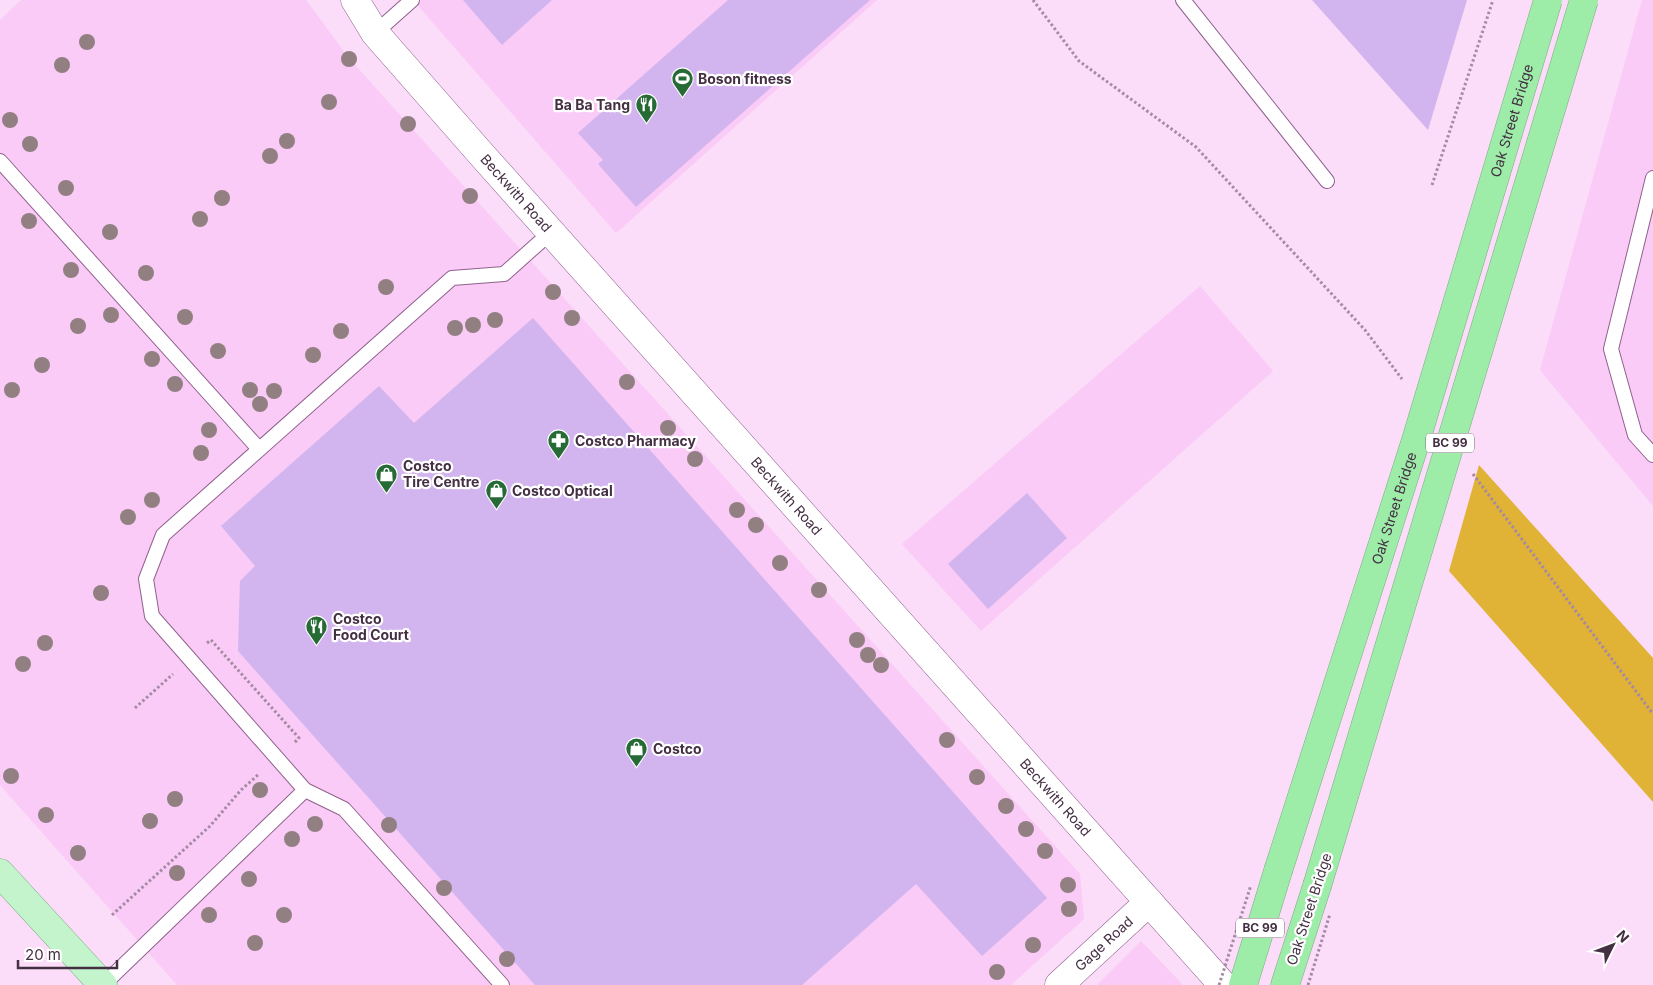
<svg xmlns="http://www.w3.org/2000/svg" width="1653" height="985" viewBox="0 0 1653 985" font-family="Inter,sans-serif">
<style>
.built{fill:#f9cbf6}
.green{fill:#e0b337}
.building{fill:#d2b4ee}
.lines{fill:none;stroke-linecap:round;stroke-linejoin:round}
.lane-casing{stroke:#90618e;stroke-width:16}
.street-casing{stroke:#90618e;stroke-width:29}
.primary-casing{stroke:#7eaa85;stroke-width:29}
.highway-casing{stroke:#7eaa85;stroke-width:29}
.path{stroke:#a48aa3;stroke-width:3;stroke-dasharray:2.5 2.5;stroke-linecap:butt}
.lane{stroke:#fff;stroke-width:14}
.street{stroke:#fff;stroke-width:28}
.primary{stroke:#c4f4cb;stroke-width:28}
.highway{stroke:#9deda9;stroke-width:28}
.highway-bridge-casing{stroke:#7eaa85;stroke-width:29;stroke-linecap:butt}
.path-bridge{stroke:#a48aa3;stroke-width:3;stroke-dasharray:2.5 2.5;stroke-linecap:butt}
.highway-bridge{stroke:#9deda9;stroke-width:28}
.tree{fill:#917f81}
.labels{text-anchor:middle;stroke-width:4.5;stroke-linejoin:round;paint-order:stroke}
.shield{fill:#fff;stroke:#7c6d7b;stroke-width:1}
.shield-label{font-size:12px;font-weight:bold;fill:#442f43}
.poi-label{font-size:14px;font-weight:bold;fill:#442f43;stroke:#fff;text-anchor:start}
.street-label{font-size:14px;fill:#442f43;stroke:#fff}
</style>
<rect width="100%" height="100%" fill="#fbdcf9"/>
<g class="built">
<polygon points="21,0 306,0 348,57 1080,874 1084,919 1011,985 177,985 0,785 0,20"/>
<polygon points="413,0 877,0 616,233"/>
<polygon points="1642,0 1653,0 1653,506 1540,370"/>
<polygon points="1200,286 1273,371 981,631 902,544"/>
<polygon points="1141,941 1183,985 1096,985 1097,985"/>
</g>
<polygon class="green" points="1479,465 1653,658 1653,802 1449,571"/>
<g class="building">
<polygon points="463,0 552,0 502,45"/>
<polygon points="728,0 870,0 636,207 598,164 603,160 578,133"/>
<polygon points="1312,0 1467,0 1428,130"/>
<polygon points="533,318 1047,898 982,956 916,884 802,985 535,985 238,651 240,581 255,566 221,526 379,386 414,423"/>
<polygon points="1027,493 1067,538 988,609 948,564"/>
</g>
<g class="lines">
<defs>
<g id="lane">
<polyline points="1183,0 1327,181"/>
<polyline points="375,33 412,0"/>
<polyline points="0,161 259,449"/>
<polyline points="1653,178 1611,349 1635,435 1653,455"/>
<polyline points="103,985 305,790"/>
<polyline points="502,985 344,809 305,790 152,616 146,579 163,535 452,278 504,274 550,233"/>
</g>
<g id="street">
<path id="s1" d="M355,0L375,33L482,155L1223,985"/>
<path id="s2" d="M1059,985L1149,902"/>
</g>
<polyline id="primary" points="0,873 103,985"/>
<g id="highway">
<polyline points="1243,985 1278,871"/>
<polyline points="1285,985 1317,886"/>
</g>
</defs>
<use href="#lane" class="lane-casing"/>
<use href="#street" class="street-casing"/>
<use href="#primary" class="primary-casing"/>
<use href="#highway" class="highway-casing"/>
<g class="path">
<polyline points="1033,0 1079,61 1196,147 1365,330 1402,379"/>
<polyline points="1432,185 1493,0"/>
<polyline points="1473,474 1653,714"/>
<polyline points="207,643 211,640 299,738 294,743"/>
<polyline points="135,708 173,674"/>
<polyline points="112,915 210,826 241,790 259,774"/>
</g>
<use href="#lane" class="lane"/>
<use href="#street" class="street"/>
<use href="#primary" class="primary"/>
<use href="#highway" class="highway"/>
<defs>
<g id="highway-bridge">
<path id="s3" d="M1278,871L1416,440L1548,0"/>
<polyline points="1317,886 1584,0"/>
</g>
</defs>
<use href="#highway-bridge" class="highway-bridge-casing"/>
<g class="path-bridge">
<polyline points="1219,985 1251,885"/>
<polyline points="1308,985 1330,914"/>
</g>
<use href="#highway-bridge" class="highway-bridge"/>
</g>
<g class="tree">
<circle cx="87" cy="42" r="8"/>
<circle cx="349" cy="59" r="8"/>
<circle cx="62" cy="65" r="8"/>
<circle cx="329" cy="102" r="8"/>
<circle cx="10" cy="120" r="8"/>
<circle cx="408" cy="124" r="8"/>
<circle cx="287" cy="141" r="8"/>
<circle cx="30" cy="144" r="8"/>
<circle cx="270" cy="156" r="8"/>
<circle cx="66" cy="188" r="8"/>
<circle cx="470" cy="196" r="8"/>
<circle cx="222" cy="198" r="8"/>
<circle cx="200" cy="219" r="8"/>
<circle cx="29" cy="221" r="8"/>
<circle cx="110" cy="232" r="8"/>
<circle cx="71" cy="270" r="8"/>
<circle cx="146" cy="273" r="8"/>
<circle cx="386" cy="287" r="8"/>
<circle cx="553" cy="292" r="8"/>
<circle cx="111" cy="315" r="8"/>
<circle cx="185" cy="317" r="8"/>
<circle cx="572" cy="318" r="8"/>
<circle cx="495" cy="320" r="8"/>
<circle cx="473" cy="325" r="8"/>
<circle cx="78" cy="326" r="8"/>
<circle cx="455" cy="328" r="8"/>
<circle cx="341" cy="331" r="8"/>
<circle cx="218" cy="351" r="8"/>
<circle cx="313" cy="355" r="8"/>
<circle cx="152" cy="359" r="8"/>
<circle cx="42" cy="365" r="8"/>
<circle cx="627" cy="382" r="8"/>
<circle cx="175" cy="384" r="8"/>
<circle cx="12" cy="390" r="8"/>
<circle cx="250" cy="390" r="8"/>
<circle cx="274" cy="391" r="8"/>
<circle cx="260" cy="404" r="8"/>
<circle cx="668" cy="428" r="8"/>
<circle cx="209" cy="430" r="8"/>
<circle cx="201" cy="453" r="8"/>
<circle cx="695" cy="459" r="8"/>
<circle cx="152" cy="500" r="8"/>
<circle cx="737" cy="510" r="8"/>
<circle cx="128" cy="517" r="8"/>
<circle cx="756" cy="525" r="8"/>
<circle cx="780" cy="563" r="8"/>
<circle cx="819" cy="590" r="8"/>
<circle cx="101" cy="593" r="8"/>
<circle cx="857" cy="640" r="8"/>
<circle cx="45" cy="643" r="8"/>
<circle cx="868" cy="655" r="8"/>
<circle cx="23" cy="664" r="8"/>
<circle cx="881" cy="665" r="8"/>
<circle cx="947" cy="740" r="8"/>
<circle cx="11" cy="776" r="8"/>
<circle cx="977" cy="777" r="8"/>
<circle cx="260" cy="790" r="8"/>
<circle cx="175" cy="799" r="8"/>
<circle cx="1006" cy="806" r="8"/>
<circle cx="46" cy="815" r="8"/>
<circle cx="150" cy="821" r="8"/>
<circle cx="315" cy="824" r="8"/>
<circle cx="389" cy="825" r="8"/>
<circle cx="1026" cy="829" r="8"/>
<circle cx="292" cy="839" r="8"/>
<circle cx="1045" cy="851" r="8"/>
<circle cx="78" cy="853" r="8"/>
<circle cx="177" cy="873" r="8"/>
<circle cx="249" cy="879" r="8"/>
<circle cx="1068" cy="885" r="8"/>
<circle cx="444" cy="888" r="8"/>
<circle cx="1069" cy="909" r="8"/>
<circle cx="209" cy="915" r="8"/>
<circle cx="284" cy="915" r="8"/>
<circle cx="255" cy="943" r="8"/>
<circle cx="1033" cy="945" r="8"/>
<circle cx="507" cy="959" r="8"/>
<circle cx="997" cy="972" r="8"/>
</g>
<defs>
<symbol id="stadium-pin" viewBox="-11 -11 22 30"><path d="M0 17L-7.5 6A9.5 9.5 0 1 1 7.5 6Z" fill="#266a35" stroke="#fff"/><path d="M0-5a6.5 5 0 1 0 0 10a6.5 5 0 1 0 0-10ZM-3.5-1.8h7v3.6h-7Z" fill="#fff"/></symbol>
<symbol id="restaurant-pin" viewBox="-11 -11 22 30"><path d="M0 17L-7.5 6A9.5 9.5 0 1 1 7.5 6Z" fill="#266a35" stroke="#fff"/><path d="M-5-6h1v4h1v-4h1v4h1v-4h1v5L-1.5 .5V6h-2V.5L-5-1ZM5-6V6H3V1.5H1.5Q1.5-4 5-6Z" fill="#fff"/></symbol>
<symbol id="pharmacy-pin" viewBox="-11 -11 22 30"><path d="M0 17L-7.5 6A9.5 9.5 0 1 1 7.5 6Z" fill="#266a35" stroke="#fff"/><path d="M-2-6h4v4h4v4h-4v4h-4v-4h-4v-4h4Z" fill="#fff"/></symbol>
<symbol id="shop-pin" viewBox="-11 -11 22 30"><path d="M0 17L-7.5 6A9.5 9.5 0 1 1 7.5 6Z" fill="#266a35" stroke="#fff"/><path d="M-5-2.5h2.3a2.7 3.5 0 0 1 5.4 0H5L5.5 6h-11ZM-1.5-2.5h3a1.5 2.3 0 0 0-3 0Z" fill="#fff"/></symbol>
</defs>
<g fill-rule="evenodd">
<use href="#stadium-pin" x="670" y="66" width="25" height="34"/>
<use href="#restaurant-pin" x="634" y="92" width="25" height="34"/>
<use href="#pharmacy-pin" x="546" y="428" width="25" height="34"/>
<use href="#shop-pin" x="374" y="462" width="25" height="34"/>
<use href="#shop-pin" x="484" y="478" width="25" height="34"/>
<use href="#restaurant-pin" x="304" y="614" width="25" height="34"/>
<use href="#shop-pin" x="624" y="736" width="25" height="34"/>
</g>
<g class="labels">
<g class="shield">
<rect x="1426" y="433.5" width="48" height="19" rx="4"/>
<rect x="1236" y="918.5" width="48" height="19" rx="4"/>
</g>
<g class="shield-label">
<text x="1450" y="447">BC 99</text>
<text x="1260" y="932">BC 99</text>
</g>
<g class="poi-label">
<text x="698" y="84">Boson fitness</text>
<text x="630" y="110" text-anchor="end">Ba Ba Tang</text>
<text x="575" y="446">Costco Pharmacy</text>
<text x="403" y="471">Costco<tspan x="403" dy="16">Tire Centre</tspan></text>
<text x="512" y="496">Costco Optical</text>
<text x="333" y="624">Costco<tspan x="333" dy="16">Food Court</tspan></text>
<text x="653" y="754">Costco</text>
</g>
<g class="street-label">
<text dy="5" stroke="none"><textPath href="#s3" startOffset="786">Oak Street Bridge</textPath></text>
<text dy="5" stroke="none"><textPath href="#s1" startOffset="252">Beckwith Road</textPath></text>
<text dy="5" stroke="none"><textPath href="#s1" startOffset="658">Beckwith Road</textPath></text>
<text dy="5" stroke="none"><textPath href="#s3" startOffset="381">Oak Street Bridge</textPath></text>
<text dy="5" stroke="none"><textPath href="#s1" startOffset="1062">Beckwith Road</textPath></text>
<text transform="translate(1309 909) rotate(-72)" y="5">Oak Street Bridge</text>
<text dy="5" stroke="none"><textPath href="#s2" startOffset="61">Gage Road</textPath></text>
</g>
</g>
<g transform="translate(1613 945) rotate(48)" stroke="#ffffff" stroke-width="4" paint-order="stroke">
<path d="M0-4L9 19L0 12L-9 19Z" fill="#442f43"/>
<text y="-8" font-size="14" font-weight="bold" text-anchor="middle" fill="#442f43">N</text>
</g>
<path d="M18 960v8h99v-8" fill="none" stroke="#442f43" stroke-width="2.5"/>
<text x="25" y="960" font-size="15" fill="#442f43" stroke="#ffffff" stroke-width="4" paint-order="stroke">20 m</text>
</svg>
